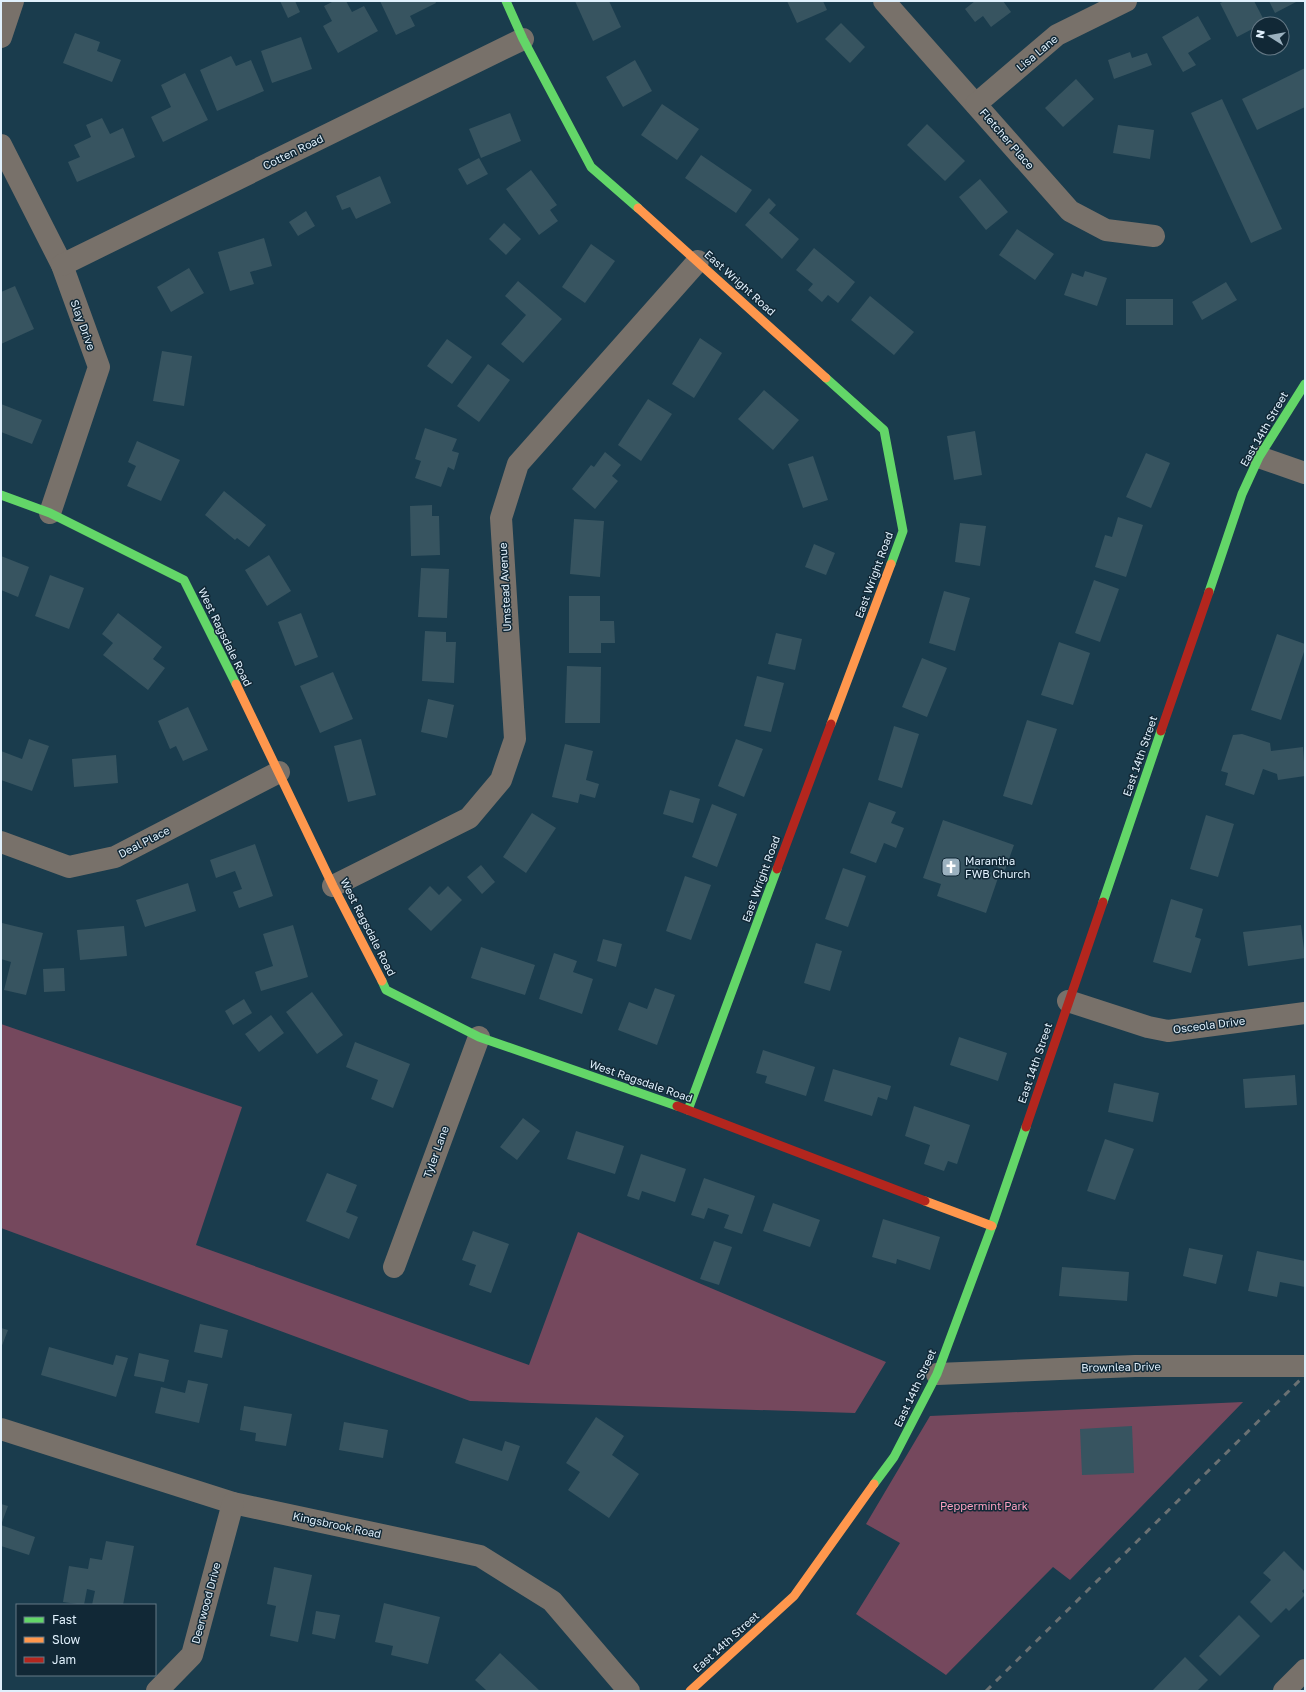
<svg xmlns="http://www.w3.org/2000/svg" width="1306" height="1692" viewBox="0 0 1306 1692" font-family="'Golos Text',sans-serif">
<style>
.green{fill:#75485d}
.building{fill:#375460}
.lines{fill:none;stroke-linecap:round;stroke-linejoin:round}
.street{stroke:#78716a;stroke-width:22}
.fast{stroke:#63d668;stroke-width:9}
.slow{stroke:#ff974d;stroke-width:9}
.jam{stroke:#b3261e;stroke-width:9}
.rail{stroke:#6a7173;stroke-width:3;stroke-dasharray:7 7;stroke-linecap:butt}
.labels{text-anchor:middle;stroke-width:3;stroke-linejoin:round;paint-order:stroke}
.street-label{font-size:11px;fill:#e0f0fc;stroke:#112836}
.poi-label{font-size:11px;fill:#e0f0fc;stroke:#112836;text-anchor:start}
.park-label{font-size:11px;fill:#fea1c1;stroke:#112836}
</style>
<rect width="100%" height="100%" fill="#1a3c4d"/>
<g class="green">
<polygon points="1,1024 242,1107 196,1245 529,1365 578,1232 886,1362 855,1413 470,1401 1,1228"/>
<polygon points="1243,1402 1070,1580 1053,1567 946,1675 856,1614 900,1543 866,1524 930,1416"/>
</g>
<g class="building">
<polygon points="280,1 295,1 300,12 288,18"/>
<polygon points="334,1 346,1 352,12 364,6 378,31 338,53 323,26 332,21 324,6"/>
<polygon points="380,1 435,1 436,3 410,16 415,26 396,35"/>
<polygon points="575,1 609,1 621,27 593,41"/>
<polygon points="787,1 823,1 827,10 797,23"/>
<polygon points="975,1 1003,1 1011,12 991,27 983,16 975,22 965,9"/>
<polygon points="1225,1 1254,1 1265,22 1258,24 1258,26 1237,37 1220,3"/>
<polygon points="1269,1 1298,1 1275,13"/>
<polygon points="1198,16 1211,39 1188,53 1196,65 1183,72 1162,37"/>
<polygon points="841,23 865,47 850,63 825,39"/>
<polygon points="75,33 100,42 97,51 121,60 112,82 63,63"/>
<polygon points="301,37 312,69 272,83 261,51"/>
<polygon points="1130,52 1132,58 1147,53 1152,65 1114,79 1108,60"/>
<polygon points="231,56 236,66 251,60 264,91 217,111 200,70"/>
<polygon points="635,60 652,91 623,107 606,77"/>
<polygon points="1305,68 1305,107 1257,130 1242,99"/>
<polygon points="185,73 208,120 163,142 151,117 171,107 161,85"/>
<polygon points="1076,79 1094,99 1063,127 1045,108"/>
<polygon points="1222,99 1282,229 1251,243 1191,113"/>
<polygon points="662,104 699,129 677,160 641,135"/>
<polygon points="510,113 521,141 481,158 469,129"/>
<polygon points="102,118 110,134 123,128 135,157 77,182 68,162 80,157 74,145 91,137 86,125"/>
<polygon points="927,124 965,161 945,181 907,145"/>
<polygon points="1118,125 1154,130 1150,159 1113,153"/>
<polygon points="701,155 752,190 736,213 685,178"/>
<polygon points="479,158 488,174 467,185 458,169"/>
<polygon points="531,170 557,205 550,210 558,221 539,235 506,189"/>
<polygon points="380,176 391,203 356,219 350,207 342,210 336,196"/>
<polygon points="980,179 1008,212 986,230 959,197"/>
<polygon points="769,198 776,205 769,213 799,239 782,259 745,225"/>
<polygon points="306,211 315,226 298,236 289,222"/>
<polygon points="504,223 521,239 506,255 489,239"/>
<polygon points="1017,229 1054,254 1035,280 999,255"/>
<polygon points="264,238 272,266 250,272 254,284 230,291 218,252"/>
<polygon points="591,244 615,261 585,303 562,287"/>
<polygon points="814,248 855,282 838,303 828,295 822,302 808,290 813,284 796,270"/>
<polygon points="189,268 204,293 171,312 157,287"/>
<polygon points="1085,271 1107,278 1097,306 1064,295 1072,273 1083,277"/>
<polygon points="518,281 562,319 523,363 501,344 526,315 505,296"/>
<polygon points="1226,282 1237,300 1202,320 1192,302"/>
<polygon points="15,286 34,329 1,344 1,292"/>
<polygon points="870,296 914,332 894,355 851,320"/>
<rect x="1126" y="299" width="47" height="26"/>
<polygon points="700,338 722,353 694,398 672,384"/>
<polygon points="447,339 472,357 452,384 427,366"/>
<polygon points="162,351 192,356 184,406 153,401"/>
<polygon points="488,364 510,380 479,422 457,406"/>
<polygon points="764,390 799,420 773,450 738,419"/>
<polygon points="648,399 672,414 641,461 618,445"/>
<polygon points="1,404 42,420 32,444 1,432"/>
<polygon points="425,428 457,439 452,451 459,453 454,470 448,467 441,487 415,478 421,461 415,459"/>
<polygon points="975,431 982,475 954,480 947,436"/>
<polygon points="137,441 180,460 161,501 127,486 136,466 128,462"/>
<polygon points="605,452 621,465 612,476 618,481 595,509 572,489 591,465 594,467"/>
<polygon points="1146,453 1170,463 1151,508 1126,497"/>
<polygon points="813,456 828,500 803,508 788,464"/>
<polygon points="224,491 266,525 249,547 237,538 235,540 205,515"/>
<polygon points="432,505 432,516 439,516 440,555 411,556 410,506"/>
<polygon points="1118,517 1143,525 1126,577 1095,567 1105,535 1112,537"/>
<polygon points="574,519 604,521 600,577 570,574"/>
<polygon points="960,523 986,526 980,566 955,562"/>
<polygon points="814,544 835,553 826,575 805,567"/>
<polygon points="269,555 291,591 267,606 245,570"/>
<polygon points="1,556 29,567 18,597 1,590"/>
<polygon points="421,568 449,569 447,618 418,617"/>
<polygon points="50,575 84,588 69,629 35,616"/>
<polygon points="1094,580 1119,589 1100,642 1075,633"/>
<polygon points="944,591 970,598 955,651 929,643"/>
<polygon points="569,596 600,596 600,621 614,621 615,643 601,643 601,653 569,653"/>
<polygon points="118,613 162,647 153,659 165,668 148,690 103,655 113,643 102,634"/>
<polygon points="301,613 318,657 295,666 278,622"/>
<polygon points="425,631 446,632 446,642 456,642 454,683 422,681"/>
<polygon points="776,633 802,639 795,670 768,664"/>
<polygon points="1277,634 1305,644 1305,649 1281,720 1251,710"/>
<polygon points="1059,642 1090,653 1073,705 1041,695"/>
<polygon points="922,658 947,668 927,717 902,707"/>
<polygon points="567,666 601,667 600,723 565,723"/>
<polygon points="333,672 353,719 320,733 300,686"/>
<polygon points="757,676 784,683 771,732 744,726"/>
<polygon points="428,699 454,705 447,738 421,732"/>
<polygon points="188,707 208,750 183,761 176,746 170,749 158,721"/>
<polygon points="1027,720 1057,729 1032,805 1003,796"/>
<polygon points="894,726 919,734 902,788 878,780"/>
<polygon points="1242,734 1270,743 1271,751 1303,747 1305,776 1278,780 1277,774 1263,769 1254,795 1225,785 1228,773 1221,771 1233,735"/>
<polygon points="29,739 49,746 32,791 1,780 1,751 22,759"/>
<polygon points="361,739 376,795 348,802 334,746"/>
<polygon points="736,739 763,749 744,797 718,786"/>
<polygon points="565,744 593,751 586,780 599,784 595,798 580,794 578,803 552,797"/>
<polygon points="116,755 118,783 74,787 72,759"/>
<polygon points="670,790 700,799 693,823 663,814"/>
<polygon points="869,802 896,812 891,823 904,828 896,848 884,843 876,863 850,853"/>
<polygon points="712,804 737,814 717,867 692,857"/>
<polygon points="532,813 556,828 526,873 503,857"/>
<polygon points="1206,815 1234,824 1218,877 1190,869"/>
<polygon points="943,820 1014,845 1005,870 970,858 968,864 999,875 986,913 937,896 941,884 923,878"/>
<polygon points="255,844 273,896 239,908 233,892 242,889 235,871 216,878 210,860"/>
<polygon points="481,865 495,882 482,894 467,877"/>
<polygon points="843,868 866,876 848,927 825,919"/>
<polygon points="685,876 711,885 691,940 666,931"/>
<polygon points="188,883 196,911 145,927 136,900"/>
<polygon points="430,886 439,895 448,886 462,900 431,931 408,909"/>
<polygon points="1171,899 1203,909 1195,937 1201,939 1191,973 1153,962"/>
<polygon points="2,923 43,933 26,995 4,990 11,962 1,959"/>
<polygon points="293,925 308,977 261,991 255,972 273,966 263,934"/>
<polygon points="1301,925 1305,958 1248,966 1243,932"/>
<polygon points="124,926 127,956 80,960 77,930"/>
<polygon points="603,939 622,944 616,967 597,961"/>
<polygon points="816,943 842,951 830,991 804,983"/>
<polygon points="481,947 535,965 525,995 471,978"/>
<polygon points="554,953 577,961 573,972 593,979 582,1014 539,999"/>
<polygon points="64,968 65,991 44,992 43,969"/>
<polygon points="655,988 675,995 657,1045 618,1030 629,1002 647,1009"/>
<polygon points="312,992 343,1035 317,1054 286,1012"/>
<polygon points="244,999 252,1013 233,1025 225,1011"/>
<polygon points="271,1015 284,1033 259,1052 245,1034"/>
<polygon points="959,1037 1007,1053 998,1081 950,1065"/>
<polygon points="355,1042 410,1064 393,1108 371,1099 378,1080 346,1067"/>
<polygon points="763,1050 815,1067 806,1096 765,1083 767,1076 756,1073"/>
<polygon points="833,1069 891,1086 887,1100 878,1097 872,1116 824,1101"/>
<polygon points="1295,1075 1297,1105 1245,1108 1243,1079"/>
<polygon points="1114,1083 1159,1093 1153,1122 1108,1112"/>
<polygon points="914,1106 970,1125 957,1164 948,1161 944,1171 924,1164 930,1145 905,1136"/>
<polygon points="523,1118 540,1131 517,1160 500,1147"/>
<polygon points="576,1131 624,1146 615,1174 567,1159"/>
<polygon points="1105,1139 1134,1149 1115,1200 1087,1191"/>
<polygon points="641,1154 686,1169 675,1202 642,1191 639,1200 627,1196"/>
<polygon points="327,1173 357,1185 346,1212 358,1217 349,1239 306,1221"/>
<polygon points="704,1178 755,1196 742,1234 724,1228 729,1215 708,1208 704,1219 691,1215"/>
<polygon points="773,1203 820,1220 810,1247 763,1231"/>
<polygon points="883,1219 940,1237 930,1270 897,1259 896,1264 872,1257"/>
<polygon points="473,1231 509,1244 491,1293 469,1285 476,1265 462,1260"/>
<polygon points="714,1241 732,1247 719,1285 700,1279"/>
<polygon points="1189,1248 1223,1255 1216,1284 1183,1276"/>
<polygon points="1257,1251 1305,1261 1305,1287 1280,1282 1277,1297 1248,1291"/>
<polygon points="1062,1267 1129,1272 1127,1301 1059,1296"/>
<polygon points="200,1324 228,1330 222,1358 194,1352"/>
<polygon points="1,1328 8,1330 1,1348"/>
<polygon points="49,1347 113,1365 116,1355 128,1358 116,1397 41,1375"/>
<polygon points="139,1353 169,1360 164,1382 134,1376"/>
<polygon points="188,1380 208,1384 199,1423 155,1413 161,1387 185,1393"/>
<polygon points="244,1406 292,1414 286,1446 255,1441 256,1433 240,1430"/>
<polygon points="596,1417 624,1436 612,1455 639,1474 609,1518 568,1490 580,1472 566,1463"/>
<polygon points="344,1422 388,1430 383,1458 339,1450"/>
<polygon points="1132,1426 1134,1473 1082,1475 1080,1429"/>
<polygon points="463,1438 502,1451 505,1441 520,1446 508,1481 455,1463"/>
<polygon points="1,1504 8,1506 1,1525 35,1537 29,1555 1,1546"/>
<polygon points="106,1541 134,1546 123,1605 92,1605 95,1591 87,1589 84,1605 63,1602 69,1566 88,1569 90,1558 102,1560"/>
<polygon points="1284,1551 1305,1572 1305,1588 1302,1591 1305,1595 1289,1611 1286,1608 1271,1623 1250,1602 1271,1580 1263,1573"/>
<polygon points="274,1567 312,1575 298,1642 270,1636 276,1606 267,1604"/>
<polygon points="384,1603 440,1617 428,1664 391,1655 393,1646 375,1642"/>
<polygon points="316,1611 340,1615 335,1639 312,1634"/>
<polygon points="1239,1615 1260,1636 1220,1676 1199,1656"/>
<polygon points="500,1653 540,1691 487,1691 475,1680"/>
<polygon points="1185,1657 1208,1680 1197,1691 1152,1691"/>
</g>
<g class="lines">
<g class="street">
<polyline points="884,1 1070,211 1106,230 1154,236"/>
<polyline points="1,37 13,1"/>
<polyline points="976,104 1057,35 1126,1"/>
<polyline points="1,145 62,265 99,367 50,513"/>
<polyline points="62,265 523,39"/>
<polyline points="1259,457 1305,473"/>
<polyline points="1,842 69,867 115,857 279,772"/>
<polyline points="333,886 469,818 501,780 515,739 501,518 518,464 698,261"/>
<polyline points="1068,1001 1148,1027 1168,1031 1305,1013"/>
<polyline points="394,1267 479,1037"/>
<polyline points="937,1374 1135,1366 1305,1366"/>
<polyline points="1,1429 233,1503 480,1556 552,1601 629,1691"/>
<polyline points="157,1691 192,1655 233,1503"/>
<polyline points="1284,1691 1305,1670"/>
</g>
<g class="fast">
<polyline points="506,1 523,39 591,167 638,208"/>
<polyline points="826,378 884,430 903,531 891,564"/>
<polyline points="1,495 50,513 184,580 236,684"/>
<polyline points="1209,592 1242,494 1259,457 1305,384"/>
<polyline points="1103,902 1161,731"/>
<polyline points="382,981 386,990 479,1037 677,1106"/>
<polyline points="688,1110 777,869"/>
<polyline points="874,1484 894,1457 937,1374 992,1226 1026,1127"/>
</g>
<g class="slow">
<polyline points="638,208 826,378"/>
<polyline points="236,684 333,886 382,981"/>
<polyline points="831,724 891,564"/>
<polyline points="925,1201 992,1226"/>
<polyline points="690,1691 794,1596 874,1484"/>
</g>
<g class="jam">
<polyline points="1161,731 1209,592"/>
<polyline points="777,869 831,724"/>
<polyline points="677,1106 925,1201"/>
<polyline points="1026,1127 1103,902"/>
</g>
<polyline class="rail" points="986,1691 1305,1375"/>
</g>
<defs>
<symbol id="church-square" viewBox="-11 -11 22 22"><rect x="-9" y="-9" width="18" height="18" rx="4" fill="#9bb1bf" stroke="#112836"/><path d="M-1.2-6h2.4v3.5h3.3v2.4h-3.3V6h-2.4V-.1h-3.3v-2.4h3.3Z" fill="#fff"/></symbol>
</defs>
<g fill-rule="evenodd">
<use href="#church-square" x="940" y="856" width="22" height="22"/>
</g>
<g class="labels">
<g class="street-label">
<text transform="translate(1037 53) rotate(-40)" y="4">Lisa Lane</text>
<text transform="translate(1007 139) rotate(49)" y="4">Fletcher Place</text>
<text transform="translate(293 152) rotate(-26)" y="4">Cotten Road</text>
<text transform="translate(740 283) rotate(42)" y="4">East Wright Road</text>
<text transform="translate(83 325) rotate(70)" y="4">Slay Drive</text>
<text transform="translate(1264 429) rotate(-60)" y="4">East 14th Street</text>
<text transform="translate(874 575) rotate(-70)" y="4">East Wright Road</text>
<text transform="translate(505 587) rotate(-93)" y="4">Umstead Avenue</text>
<text transform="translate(225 637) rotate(64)" y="4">West Ragsdale Road</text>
<text transform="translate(1140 756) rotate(-71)" y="4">East 14th Street</text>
<text transform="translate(144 842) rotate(-27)" y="4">Deal Place</text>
<text transform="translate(761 879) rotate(-70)" y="4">East Wright Road</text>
<text transform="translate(368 927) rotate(63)" y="4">West Ragsdale Road</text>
<text transform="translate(1209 1025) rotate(-7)" y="4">Osceola Drive</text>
<text transform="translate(1035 1063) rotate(-71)" y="4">East 14th Street</text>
<text transform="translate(641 1081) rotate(19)" y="4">West Ragsdale Road</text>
<text transform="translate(436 1152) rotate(-70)" y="4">Tyler Lane</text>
<text transform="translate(1121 1367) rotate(-1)" y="4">Brownlea Drive</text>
<text transform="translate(915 1388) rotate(-65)" y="4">East 14th Street</text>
<text transform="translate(337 1525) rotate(12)" y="4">Kingsbrook Road</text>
<text transform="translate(206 1603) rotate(-75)" y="4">Deerwood Drive</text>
<text transform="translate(726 1642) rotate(-42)" y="4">East 14th Street</text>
</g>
<g class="poi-label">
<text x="965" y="865">Marantha<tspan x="965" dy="13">FWB Church</tspan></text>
</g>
<g class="park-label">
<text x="984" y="1510">Peppermint Park</text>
</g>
</g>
<rect width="1306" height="1692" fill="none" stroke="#e0f0fc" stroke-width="4"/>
<rect x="16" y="1604" width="140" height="72" fill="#112836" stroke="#647885"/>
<rect x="24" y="1617" width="20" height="6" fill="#63d668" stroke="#647885"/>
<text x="52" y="1624" font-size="12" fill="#e0f0fc">Fast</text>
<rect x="24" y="1637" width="20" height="6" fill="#ff974d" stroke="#647885"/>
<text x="52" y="1644" font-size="12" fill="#e0f0fc">Slow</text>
<rect x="24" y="1657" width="20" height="6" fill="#b3261e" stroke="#647885"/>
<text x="52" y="1664" font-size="12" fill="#e0f0fc">Jam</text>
<g transform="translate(1270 36) rotate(281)"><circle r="19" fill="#112836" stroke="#647885"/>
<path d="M0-3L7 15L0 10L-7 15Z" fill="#9bb1bf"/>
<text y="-6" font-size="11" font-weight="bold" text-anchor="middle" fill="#e0f0fc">N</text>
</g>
</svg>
